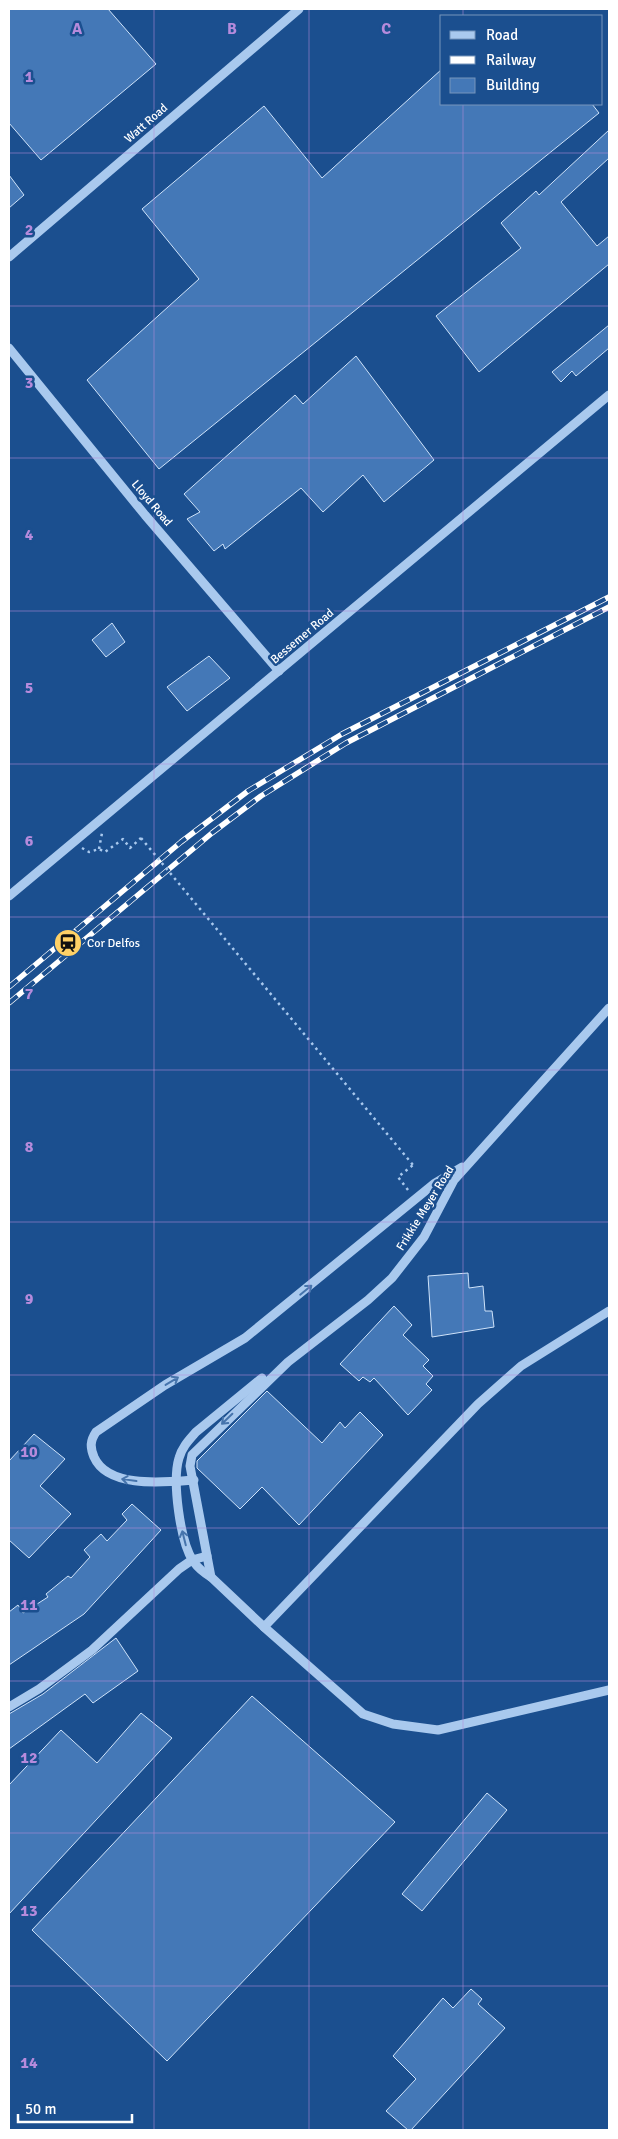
<svg xmlns="http://www.w3.org/2000/svg" width="618" height="2139" viewBox="0 0 618 2139" font-family="Signika,sans-serif">
<style>
.building{fill:#4478b7;stroke:#cfe3fa}
.lines{fill:none;stroke-linecap:round;stroke-linejoin:round}
.path{stroke:#a9c9ee;stroke-width:2.5;stroke-dasharray:2.5 4;stroke-linecap:butt}
.minor{stroke:#a9c9ee;stroke-width:9}
.rail-casing{stroke:#fff;stroke-width:5.5}
.rail{stroke:#1b4f8f;stroke-width:4;stroke-dasharray:11;stroke-linecap:butt}
.path-bridge{stroke:#a9c9ee;stroke-width:2.5;stroke-dasharray:2.5 4;stroke-linecap:butt}
.oneway{stroke:#4674ac}
.grid{fill:none;stroke:#b68bdc;stroke-width:1;stroke-opacity:0.55}
.labels{text-anchor:middle;stroke-width:5;stroke-linejoin:round;paint-order:stroke}
.street-label{font-size:12px;fill:#fff;stroke:#1b4f8f}
.poi-label{font-size:12px;fill:#fff;stroke:#1b4f8f;text-anchor:start}
.grid-label{font-size:16px;text-anchor:middle;font-weight:bold;fill:#b68bdc;stroke:#1b4f8f;stroke-width:5;stroke-linejoin:round;paint-order:stroke}
</style>
<rect width="100%" height="100%" fill="#1b4f8f"/>
<g class="building">
<polygon points="9,9 108,9 156,64 41,160 9,123"/>
<polygon points="442,69 442,104 592,104 599,113 159,469 87,380 199,279 142,209 264,106 322,178"/>
<polygon points="609,130 609,158 561,202 597,246 609,236 609,264 479,372 436,316 521,248 501,223 536,191 539,195"/>
<polygon points="9,175 24,195 9,208"/>
<polygon points="609,325 609,348 576,376 572,371 561,382 552,372"/>
<polygon points="356,356 434,460 384,502 363,475 323,512 301,488 225,549 223,544 214,551 187,519 200,512 184,494 295,395 303,404"/>
<polygon points="112,623 125,642 106,657 92,640"/>
<polygon points="209,656 230,678 187,711 167,687"/>
<polygon points="468,1273 469,1288 483,1286 485,1311 492,1311 494,1327 432,1337 428,1276"/>
<polygon points="394,1306 412,1325 403,1335 429,1360 423,1366 433,1376 426,1384 432,1390 408,1415 374,1378 370,1382 363,1377 359,1381 340,1364"/>
<polygon points="267,1391 322,1443 340,1422 345,1428 360,1412 383,1435 299,1525 262,1487 240,1509 197,1468 197,1461"/>
<polygon points="34,1434 65,1459 40,1486 71,1514 29,1558 9,1540 9,1461"/>
<polygon points="132,1504 161,1530 84,1614 9,1665 9,1612 18,1605 23,1613 48,1597 46,1594 68,1576 71,1578 90,1557 84,1550 101,1534 107,1541 127,1520 122,1514"/>
<polygon points="116,1638 138,1671 93,1703 85,1694 9,1749 9,1714 43,1694"/>
<polygon points="252,1696 395,1822 167,2061 32,1930"/>
<polygon points="141,1713 172,1738 9,1914 9,1785 61,1730 97,1763"/>
<polygon points="487,1793 507,1810 422,1911 402,1894"/>
<polygon points="471,1989 482,1999 478,2004 505,2028 411,2130 408,2130 386,2111 416,2079 393,2056 443,1998 453,2008"/>
</g>
<g class="lines">
<g class="path">
<polyline points="82,848 89,852 99,849 105,852 123,839 130,848 141,838"/>
<polyline points="99,849 102,833"/>
<polyline points="408,1190 398,1177 413,1165"/>
</g>
<g class="minor">
<polyline points="9,257 299,9"/>
<polyline points="9,348 145,515 279,671"/>
<polyline points="9,896 609,395"/>
<path d="M262,1378L196,1432C189,1440 182,1447 179,1458C172,1481 180,1541 193,1561C198,1568 204,1573 211,1577L264,1627L363,1714L393,1724L438,1730L609,1690"/>
<path d="M194,1480C166,1482 108,1489 94,1457C90,1447 90,1441 96,1432L165,1385L245,1338L435,1183L462,1167"/>
<polyline points="211,1577 190,1466 192,1455 288,1362 368,1300 392,1278 424,1237 454,1180 609,1008"/>
<polyline points="264,1627 478,1404 521,1366 609,1311"/>
<polyline points="9,1707 39,1689 92,1650 179,1569 192,1560 207,1556"/>
</g>
<defs>
<g id="rail">
<polyline points="9,987 181,842 248,791 342,734 609,597"/>
<polyline points="9,1003 212,833 261,796 346,743 609,607"/>
</g>
</defs>
<use href="#rail" class="rail-casing"/>
<use href="#rail" class="rail"/>
<polyline class="path-bridge" points="141,838 413,1165"/>
</g>
<defs><path id="oneway-shaft" d="M-6 0H5M1.5-3L5.5 0L1.5 3" fill="none" stroke-width="1.6" stroke-linecap="round" stroke-linejoin="round" transform="scale(1.25)"/></defs>
<g class="oneway">
<use href="#oneway-shaft" transform="translate(306 1290) rotate(-39)"/>
<use href="#oneway-shaft" transform="translate(172 1381) rotate(-31)"/>
<use href="#oneway-shaft" transform="translate(227 1419) rotate(136)"/>
<use href="#oneway-shaft" transform="translate(129 1480) rotate(-172)"/>
<use href="#oneway-shaft" transform="translate(184 1538) rotate(-104)"/>
</g>
<path class="grid" d="M154,9V2130M309,9V2130M463,9V16M463,104V2130M9,153H609M9,306H609M9,458H609M9,611H609M9,764H609M9,917H609M9,1070H609M9,1222H609M9,1375H609M9,1528H609M9,1681H609M9,1833H609M9,1986H609"/>
<defs>
<symbol id="station-disc" viewBox="-11 -11 22 22"><circle r="9.5" fill="#ffd166" stroke="#1b4f8f"/><path d="M-3-6H3Q5-6 5-4V2Q5 4 3 4L4.5 6H3L1.5 4h-3L-3 6H-4.5L-3 4Q-5 4-5 2V-4Q-5-6-3-6ZM-3.5-4v3h7v-3ZM-3.5 1v1.5H-2V1ZM2 1v1.5H3.5V1Z" fill="#111"/></symbol>
</defs>
<g fill-rule="evenodd">
<use href="#station-disc" x="52" y="927" width="32" height="32"/>
</g>
<g class="labels">
<g class="street-label">
<text transform="translate(146 123) rotate(-41)" y="4">Watt Road</text>
<text transform="translate(152 503) rotate(50)" y="4">Lloyd Road</text>
<text transform="translate(302 636) rotate(-40)" y="4">Bessemer Road</text>
<text transform="translate(425 1208) rotate(-58)" y="4">Frikkie Meyer Road</text>
</g>
<g class="poi-label">
<text x="87" y="947">Cor Delfos</text>
</g>
</g>
<g class="grid-label">
<text x="77" y="34">A</text>
<text x="232" y="34">B</text>
<text x="386" y="34">C</text>
<text x="29" y="82">1</text>
<text x="29" y="235">2</text>
<text x="29" y="388">3</text>
<text x="29" y="540">4</text>
<text x="29" y="693">5</text>
<text x="29" y="846">6</text>
<text x="29" y="999">7</text>
<text x="29" y="1152">8</text>
<text x="29" y="1304">9</text>
<text x="29" y="1457">10</text>
<text x="29" y="1610">11</text>
<text x="29" y="1763">12</text>
<text x="29" y="1916">13</text>
<text x="29" y="2068">14</text>
</g>
<rect width="618" height="2139" fill="none" stroke="#ffffff" stroke-width="20"/>
<rect x="440" y="15" width="162" height="90" fill="#1b4f8f" stroke="#7695bc"/>
<rect x="450" y="31" width="25" height="8" fill="#a9c9ee" stroke="#7695bc"/>
<text x="486" y="40" font-size="15" fill="#ffffff">Road</text>
<rect x="450" y="56" width="25" height="8" fill="#ffffff" stroke="#7695bc"/>
<text x="486" y="65" font-size="15" fill="#ffffff">Railway</text>
<rect x="450" y="78" width="25" height="15" fill="#4478b7" stroke="#7695bc"/>
<text x="486" y="90" font-size="15" fill="#ffffff">Building</text>
<path d="M18 2114v8h114v-8" fill="none" stroke="#ffffff" stroke-width="2.5"/>
<text x="25" y="2114" font-size="15" fill="#ffffff" stroke="#1b4f8f" stroke-width="4" paint-order="stroke">50 m</text>
</svg>
